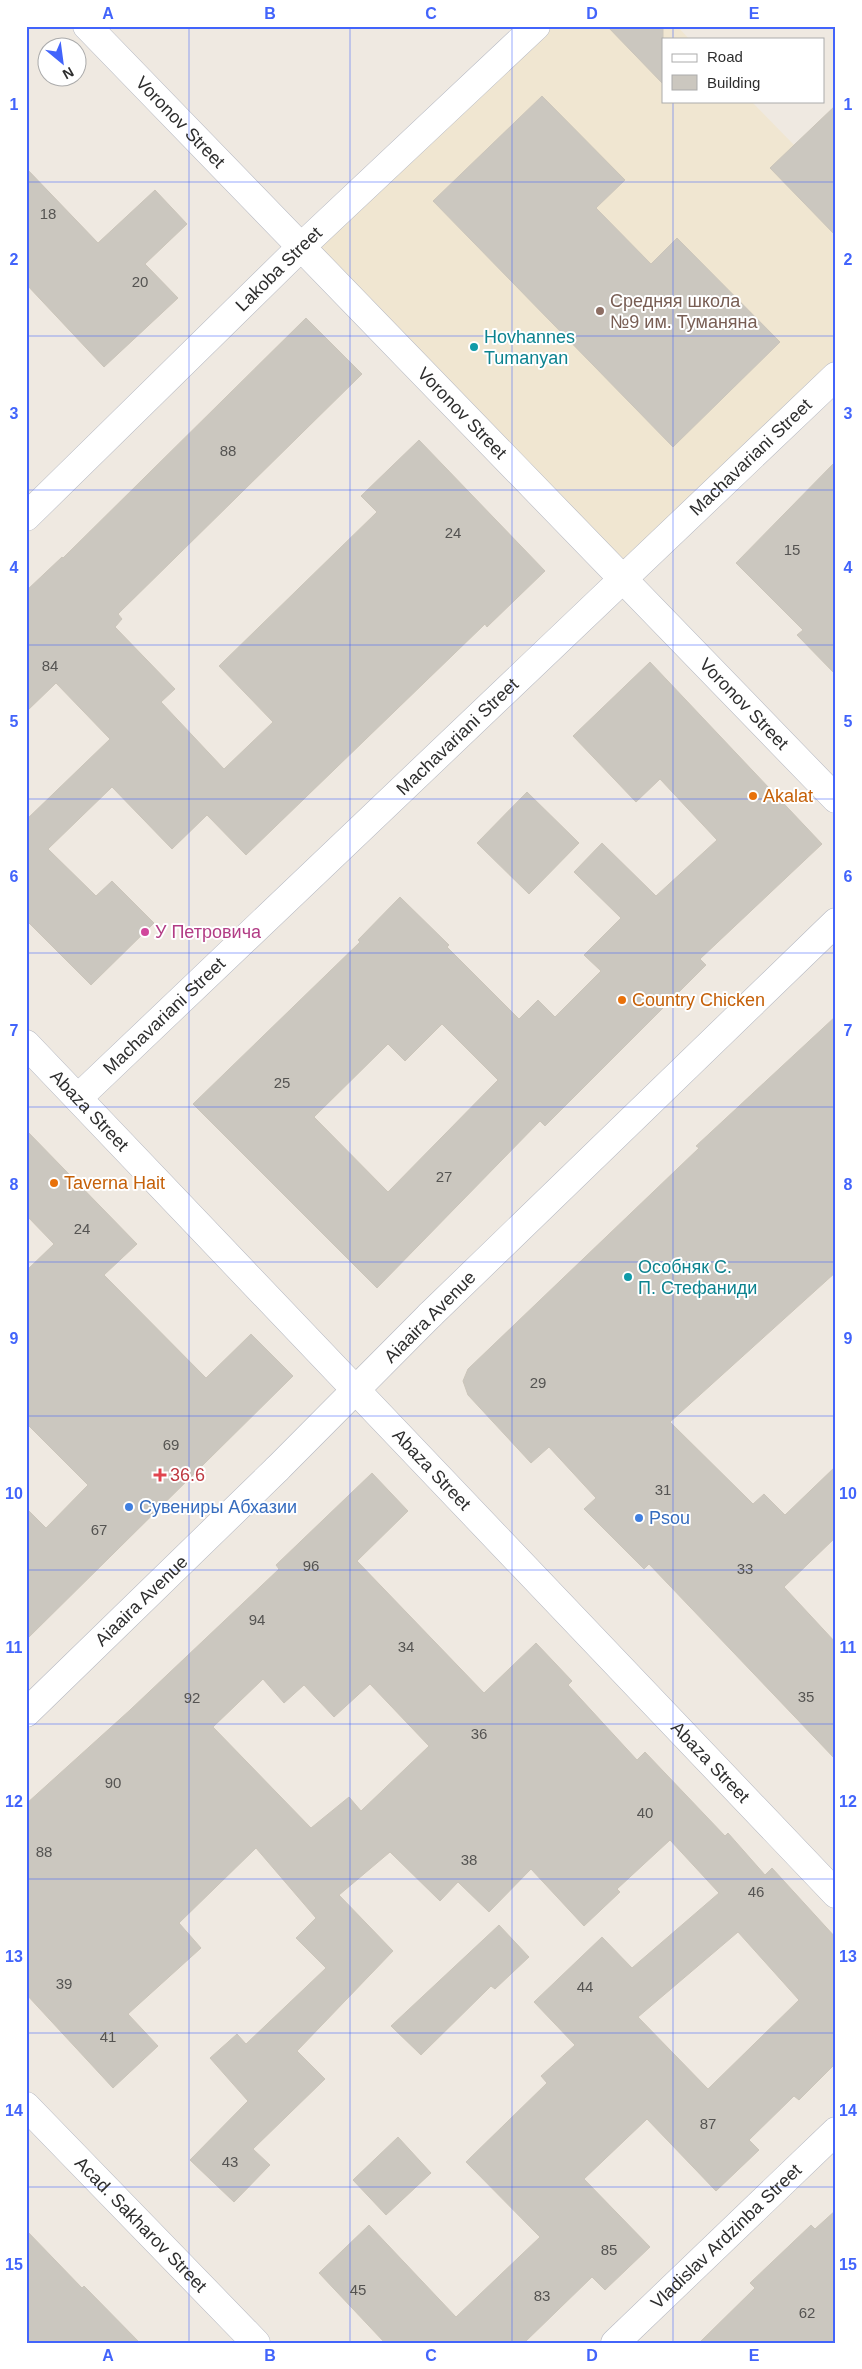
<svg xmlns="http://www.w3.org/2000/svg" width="862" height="2369" viewBox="0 0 862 2369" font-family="Arial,sans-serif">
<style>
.education{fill:#f0e6d1}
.building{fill:#cbc7bf;stroke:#cbc5ba;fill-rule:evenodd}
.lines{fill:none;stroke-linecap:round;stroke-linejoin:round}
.pedestrian-casing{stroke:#b4b7c1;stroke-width:29}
.minor-casing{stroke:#b4b7c1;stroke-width:29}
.secondary-casing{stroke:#b4b7c1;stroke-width:29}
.pedestrian{stroke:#fff;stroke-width:28}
.minor{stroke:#fff;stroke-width:28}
.secondary{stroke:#fff;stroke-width:28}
.grid{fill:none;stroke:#4264fb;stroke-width:1;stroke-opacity:0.55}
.education-dot{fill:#8d6e63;stroke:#fff;stroke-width:2}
.culture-dot{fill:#0f9aa8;stroke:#fff;stroke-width:2}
.food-dot{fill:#e8710a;stroke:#fff;stroke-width:2}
.hotel-dot{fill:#d1479c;stroke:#fff;stroke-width:2}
.health-dot{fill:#e0444e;stroke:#fff;stroke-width:2}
.shop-dot{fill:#3f7fe0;stroke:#fff;stroke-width:2}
.labels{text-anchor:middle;stroke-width:4;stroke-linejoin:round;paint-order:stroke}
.number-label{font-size:15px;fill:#555452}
.street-label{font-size:18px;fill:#2e2e2e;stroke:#fff}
.education-label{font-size:18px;fill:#785e54;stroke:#fff;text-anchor:start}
.culture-label{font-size:18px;fill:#0d838f;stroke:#fff;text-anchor:start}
.food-label{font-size:18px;fill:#c56008;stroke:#fff;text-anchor:start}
.hotel-label{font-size:18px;fill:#b23c85;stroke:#fff;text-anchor:start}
.health-label{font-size:18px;fill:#be3a42;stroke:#fff;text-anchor:start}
.shop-label{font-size:18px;fill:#366cbe;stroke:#fff;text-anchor:start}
.neatline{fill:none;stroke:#4264fb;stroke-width:2}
.grid-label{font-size:16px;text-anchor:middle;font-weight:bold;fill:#4264fb}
</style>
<rect width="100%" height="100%" fill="#efe9e1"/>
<polygon class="education" points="536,26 677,26 689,39 663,39 663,101 751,101 836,188 836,376 622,579 301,247"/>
<g class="building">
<polygon points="607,26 663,26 663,84"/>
<polygon points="542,96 625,180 596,208 651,264 677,238 780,342 673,447 433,201"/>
<polygon points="836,105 836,236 770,168"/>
<polygon points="26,168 98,243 155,190 187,224 145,264 178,298 104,367 26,284"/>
<polygon points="306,318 362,374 118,614 122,619 115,627 175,689 161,702 224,769 273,722 219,666 377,512 361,496 419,440 545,571 487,627 485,624 246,855 207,815 172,849 112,787 48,849 96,896 112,881 154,923 91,985 26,920 26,820 110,739 56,683 26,712 26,591 62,557 63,558"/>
<polygon points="836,461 836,675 797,635 803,630 736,563"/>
<path d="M650,662L822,844L700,959L706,965L545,1126L540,1121L377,1288L193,1104L360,942L358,940L400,897L449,945L447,947L519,1019L538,1000L555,1017L601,971L584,955L621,918L574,872L602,843L656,896L717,840L660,779L636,802L573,736ZM442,1024L498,1080L388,1192L314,1117L388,1044L405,1061Z"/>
<polygon points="527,792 579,843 529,894 477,843"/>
<polygon points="836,1016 836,1272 670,1422 753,1504 764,1494 785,1515 836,1466 836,1537 784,1587 836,1643 836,1760 649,1564 644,1569 584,1509 596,1498 549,1447 531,1463 468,1395 463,1381 468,1369 699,1148 696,1146"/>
<polygon points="26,1130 137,1244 104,1275 206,1378 251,1334 293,1376 26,1640 26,1508 46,1528 88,1485 26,1423 26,1271 54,1244 26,1215"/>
<path d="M372,1473L408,1511L357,1561L484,1693L536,1643L572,1681L568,1685L637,1760L645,1752L725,1836L728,1833L765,1875L772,1868L836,1938V2063L799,2100L794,2096L749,2140L759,2150L716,2191L647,2119L584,2179L650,2247L605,2290L592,2277L524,2343H385L319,2273L369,2225L456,2317L540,2237L466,2162L547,2083L541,2076L575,2045L534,2002L602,1937L632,1968L719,1893L670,1840L617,1889L620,1892L584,1926L531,1869L489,1912L458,1882L440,1901L390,1852L339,1895L393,1951L297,2051L325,2079L253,2149L270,2165L234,2202L190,2160L248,2101L210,2058L237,2034L246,2044L326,1968L296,1938L316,1918L256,1848L179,1923L201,1948L128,2014L158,2046L113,2088L26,1994V1804L130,1710L279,1569L276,1565ZM263,1679L284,1703L304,1685L334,1717L370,1684L429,1746L361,1811L349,1797L311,1828L213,1727ZM738,1932L799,2000L708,2089L638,2017Z"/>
<polygon points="499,1925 529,1957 495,1989 491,1986 421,2055 391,2026"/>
<polygon points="398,2137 431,2173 386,2215 353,2180"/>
<polygon points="836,2210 836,2343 699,2343 755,2288 750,2283 811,2225 815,2229"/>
<polygon points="26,2230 82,2288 84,2286 140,2343 26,2343"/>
</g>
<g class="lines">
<defs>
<polyline id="pedestrian" points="277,1469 430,1315"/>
<g id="minor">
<path id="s1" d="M87,26L836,799"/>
<path id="s2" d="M26,1044L836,1894"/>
<path id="s3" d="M78,1098L836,376"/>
<polyline points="430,1315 836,922"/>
<path id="s4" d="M26,1713L277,1469"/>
<path id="s5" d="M26,2106L256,2343"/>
</g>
<g id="secondary">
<path id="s6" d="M26,517L301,247L536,26"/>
<path id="s7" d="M615,2343L836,2131"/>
</g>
</defs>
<use href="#pedestrian" class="pedestrian-casing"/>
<use href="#minor" class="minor-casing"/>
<use href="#secondary" class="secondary-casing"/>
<use href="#pedestrian" class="pedestrian"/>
<use href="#minor" class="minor"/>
<use href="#secondary" class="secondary"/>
</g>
<path class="grid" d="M189,26V2343M350,26V2343M512,26V2343M673,26V39M673,101V2343M26,182H836M26,336H836M26,490H836M26,645H836M26,799H836M26,953H836M26,1107H836M26,1262H836M26,1416H836M26,1570H836M26,1724H836M26,1879H836M26,2033H836M26,2187H836"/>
<circle class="education-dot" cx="600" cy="311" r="5"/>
<g class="culture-dot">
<circle cx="474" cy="347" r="5"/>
<circle cx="628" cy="1277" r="5"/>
</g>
<g class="food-dot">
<circle cx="753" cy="796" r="5"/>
<circle cx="622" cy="1000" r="5"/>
<circle cx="54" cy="1183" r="5"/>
</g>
<circle class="hotel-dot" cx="145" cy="932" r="5"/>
<path class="health-dot" d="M157.5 1467.5h5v5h5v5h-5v5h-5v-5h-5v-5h5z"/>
<g class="shop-dot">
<circle cx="129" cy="1507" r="5"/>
<circle cx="639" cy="1518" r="5"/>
</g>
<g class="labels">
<g class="number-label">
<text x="48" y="219">18</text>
<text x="140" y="287">20</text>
<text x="228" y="456">88</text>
<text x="453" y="538">24</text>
<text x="792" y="555">15</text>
<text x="50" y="671">84</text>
<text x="282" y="1088">25</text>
<text x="444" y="1182">27</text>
<text x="82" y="1234">24</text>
<text x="538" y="1388">29</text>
<text x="171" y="1450">69</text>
<text x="663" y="1495">31</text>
<text x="99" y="1535">67</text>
<text x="311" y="1571">96</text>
<text x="745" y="1574">33</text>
<text x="257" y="1625">94</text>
<text x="406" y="1652">34</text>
<text x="806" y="1702">35</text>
<text x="192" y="1703">92</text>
<text x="479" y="1739">36</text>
<text x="113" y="1788">90</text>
<text x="645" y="1818">40</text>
<text x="44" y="1857">88</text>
<text x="469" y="1865">38</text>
<text x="756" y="1897">46</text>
<text x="64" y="1989">39</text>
<text x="585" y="1992">44</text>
<text x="108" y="2042">41</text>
<text x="708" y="2129">87</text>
<text x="230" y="2167">43</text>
<text x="609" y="2255">85</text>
<text x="358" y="2295">45</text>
<text x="542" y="2301">83</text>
<text x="807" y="2318">62</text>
</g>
<g class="street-label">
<text dy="6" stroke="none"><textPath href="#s1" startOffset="134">Voronov Street</textPath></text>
<text dy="6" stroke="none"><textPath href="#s6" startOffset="354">Lakoba Street</textPath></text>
<text dy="6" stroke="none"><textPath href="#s1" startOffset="539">Voronov Street</textPath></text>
<text dy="6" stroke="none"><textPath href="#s3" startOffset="929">Machavariani Street</textPath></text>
<text dy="6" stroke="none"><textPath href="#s1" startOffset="944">Voronov Street</textPath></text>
<text dy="6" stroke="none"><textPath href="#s3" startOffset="524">Machavariani Street</textPath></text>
<text dy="6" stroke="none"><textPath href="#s3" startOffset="119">Machavariani Street</textPath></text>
<text dy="6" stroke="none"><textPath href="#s2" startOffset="92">Abaza Street</textPath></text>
<text transform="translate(430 1317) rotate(-45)" y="6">Aiaaira Avenue</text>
<text dy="6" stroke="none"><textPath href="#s2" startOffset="588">Abaza Street</textPath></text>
<text dy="6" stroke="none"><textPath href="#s4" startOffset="161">Aiaaira Avenue</textPath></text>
<text dy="6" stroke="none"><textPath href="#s2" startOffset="992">Abaza Street</textPath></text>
<text dy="6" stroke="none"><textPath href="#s5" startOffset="165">Acad. Sakharov Street</textPath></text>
<text dy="6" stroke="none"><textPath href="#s7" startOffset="154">Vladislav Ardzinba Street</textPath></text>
</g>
<g class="education-label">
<text x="610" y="307">Средняя школа<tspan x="610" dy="21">№9 им. Туманяна</tspan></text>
</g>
<g class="culture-label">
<text x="484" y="343">Hovhannes<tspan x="484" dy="21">Tumanyan</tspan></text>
<text x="638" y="1273">Особняк С.<tspan x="638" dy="21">П. Стефаниди</tspan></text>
</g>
<g class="food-label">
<text x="763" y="802">Akalat</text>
<text x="632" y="1006">Country Chicken</text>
<text x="64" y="1189">Taverna Hait</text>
</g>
<g class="hotel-label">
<text x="155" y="938">У Петровича</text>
</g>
<g class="health-label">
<text x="170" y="1481">36.6</text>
</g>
<g class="shop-label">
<text x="139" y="1513">Сувениры Абхазии</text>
<text x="649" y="1524">Psou</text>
</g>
</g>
<rect width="862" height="2369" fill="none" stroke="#ffffff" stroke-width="55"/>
<rect x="662" y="38" width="162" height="65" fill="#ffffff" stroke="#ababab"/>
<rect x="672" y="54" width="25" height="8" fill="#ffffff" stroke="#ababab"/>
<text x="707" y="62" font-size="15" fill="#2e2e2e">Road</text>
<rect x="672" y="75" width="25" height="15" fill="#cbc7bf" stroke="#ababab"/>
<text x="707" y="88" font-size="15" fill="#2e2e2e">Building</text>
<g transform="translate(62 62) rotate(151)"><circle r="24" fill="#ffffff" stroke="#ababab"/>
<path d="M0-4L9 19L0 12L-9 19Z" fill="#4264fb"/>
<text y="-8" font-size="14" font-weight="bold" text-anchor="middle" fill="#2e2e2e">N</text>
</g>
<rect x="28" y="28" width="806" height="2314" class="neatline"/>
<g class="grid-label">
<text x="108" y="19">A</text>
<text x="270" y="19">B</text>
<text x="431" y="19">C</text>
<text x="592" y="19">D</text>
<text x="754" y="19">E</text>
<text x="14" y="110">1</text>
<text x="848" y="110">1</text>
<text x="14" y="265">2</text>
<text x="848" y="265">2</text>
<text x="14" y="419">3</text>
<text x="848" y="419">3</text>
<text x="14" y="573">4</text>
<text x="848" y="573">4</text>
<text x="14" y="727">5</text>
<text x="848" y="727">5</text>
<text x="14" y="882">6</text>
<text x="848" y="882">6</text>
<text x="14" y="1036">7</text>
<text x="848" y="1036">7</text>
<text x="14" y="1190">8</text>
<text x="848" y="1190">8</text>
<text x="14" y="1344">9</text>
<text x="848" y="1344">9</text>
<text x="14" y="1499">10</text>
<text x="848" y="1499">10</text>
<text x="14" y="1653">11</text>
<text x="848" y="1653">11</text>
<text x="14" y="1807">12</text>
<text x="848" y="1807">12</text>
<text x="14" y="1962">13</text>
<text x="848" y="1962">13</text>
<text x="14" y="2116">14</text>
<text x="848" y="2116">14</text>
<text x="14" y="2270">15</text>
<text x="848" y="2270">15</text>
<text x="108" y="2361">A</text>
<text x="270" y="2361">B</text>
<text x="431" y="2361">C</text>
<text x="592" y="2361">D</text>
<text x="754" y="2361">E</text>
</g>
</svg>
